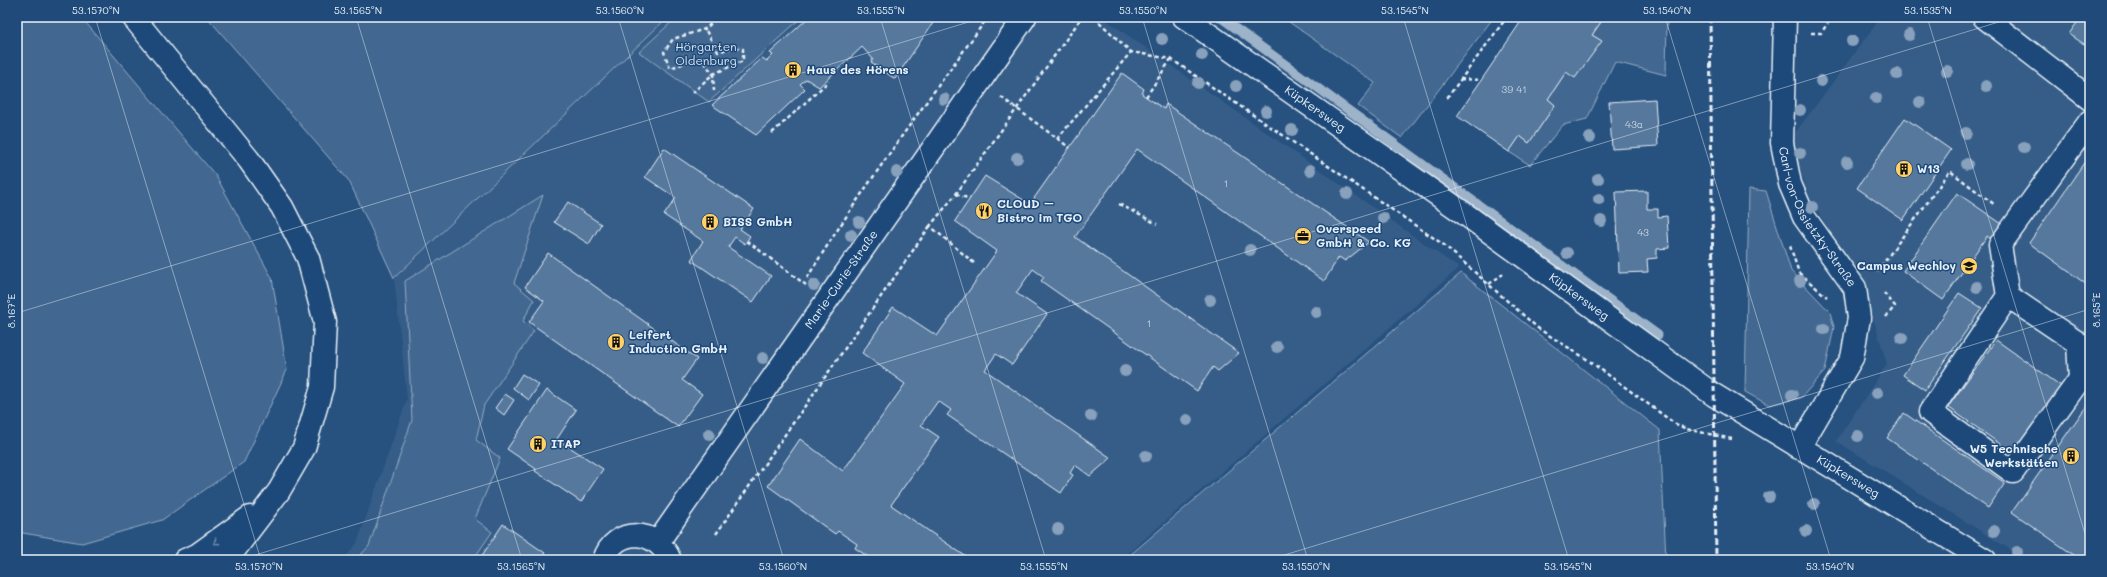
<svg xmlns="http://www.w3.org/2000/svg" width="2107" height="577" viewBox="0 0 2107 577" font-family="Mali,sans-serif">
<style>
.built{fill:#355d88}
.green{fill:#436891;stroke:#96acc4}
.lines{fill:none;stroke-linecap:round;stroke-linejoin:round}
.stream{stroke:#9db3c9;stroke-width:9}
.building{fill:#57789d;stroke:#e8f1f8}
.minor-casing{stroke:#e8f1f8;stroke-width:25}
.highway-casing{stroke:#e8f1f8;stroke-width:25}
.path{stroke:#e8f1f8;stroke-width:2.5;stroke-dasharray:4 3;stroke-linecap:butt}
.minor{stroke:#1f4a7a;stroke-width:22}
.highway{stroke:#1f4a7a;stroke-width:22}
.rail{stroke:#e8f1f8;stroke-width:3;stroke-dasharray:6 3;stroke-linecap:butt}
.tree{fill:#88a1bc}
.oneway{stroke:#6f8dac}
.ticks{fill:none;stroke:#e8f1f8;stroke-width:1;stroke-opacity:0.45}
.labels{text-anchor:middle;stroke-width:3;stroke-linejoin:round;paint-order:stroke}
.number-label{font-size:10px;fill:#c4d3e1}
.park-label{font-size:12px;fill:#d8e3ee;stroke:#1f4a7a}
.poi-label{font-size:12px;font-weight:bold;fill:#e8f1f8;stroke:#1f4a7a;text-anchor:start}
.street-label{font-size:12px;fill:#e8f1f8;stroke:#1f4a7a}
.neatline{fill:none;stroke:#e8f1f8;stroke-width:1.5}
.ticks-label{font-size:10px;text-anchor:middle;fill:#e8f1f8}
</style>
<rect width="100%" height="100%" fill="#27517f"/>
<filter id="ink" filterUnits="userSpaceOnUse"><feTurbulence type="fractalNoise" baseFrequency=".025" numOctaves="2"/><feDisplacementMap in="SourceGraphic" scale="8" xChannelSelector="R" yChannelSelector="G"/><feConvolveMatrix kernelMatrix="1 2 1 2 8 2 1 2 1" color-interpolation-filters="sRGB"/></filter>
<g filter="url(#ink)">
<g class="built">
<polygon points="668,17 1102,17 1459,268 1120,560 343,560 357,543 407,399 394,278"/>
<polygon points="1881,17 2090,17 2090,560 2027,560 1836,441 1887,364 1867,298 1809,196 1790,140"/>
</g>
<g class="green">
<polygon points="17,17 81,17 216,176 272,278 287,370 244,462 162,520 82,543 17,532"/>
<polygon points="207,17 668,17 394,278 349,181"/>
<polygon points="677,17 802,17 709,102 639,52"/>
<polygon points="1282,17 1494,17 1402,138 1358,106 1375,83"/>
<polygon points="1600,17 1667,17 1666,75 1615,62 1587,119 1563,125 1530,165 1509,152 1520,136 1529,143 1555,105 1548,99 1566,72 1601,41 1592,35 1603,19"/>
<polygon points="1749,189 1766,191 1791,271 1830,312 1834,327 1825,371 1801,398 1769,405 1745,392"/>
<polygon points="543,195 514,283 534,300 523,321 534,331 484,405 476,440 500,458 475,519 492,532 473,560 356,560 369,546 412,420 405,281"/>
<polygon points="1461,273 1660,430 1666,560 1124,560"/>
</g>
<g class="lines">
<polyline class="stream" points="1220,17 1658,335"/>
</g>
<g class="building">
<polygon points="809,17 937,17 895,79 871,62 873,59 862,47 819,87 806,79 800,84 805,89 756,135 712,105 762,58 767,61 773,55 770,53"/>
<polygon points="1524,17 1600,17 1603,19 1592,35 1602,41 1575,78 1566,72 1548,99 1555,105 1529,143 1520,136 1509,152 1457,116"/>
<polygon points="2081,17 2090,17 2090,48 2069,34"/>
<polygon points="1122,73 1144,89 1142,94 1164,109 1166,104 1369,242 1345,261 1339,257 1324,281 1137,149 1075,237 1239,353 1218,371 1213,367 1197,391 1041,281 1044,277 1033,269 1016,293 1047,314 1012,365 996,354 985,370 1111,458 1090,476 1075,465 1070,473 1073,475 1061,493 947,415 951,410 938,401 921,425 939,437 891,505 971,560 873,560 855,548 857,544 838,531 835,534 768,486 800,439 843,471 905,384 862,353 893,307 937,336 997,251 955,221 985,176 1030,204"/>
<polygon points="1655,99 1658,146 1612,149 1609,102"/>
<polygon points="1905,118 1951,150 1903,220 1857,188"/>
<polygon points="664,148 754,209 740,229 750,236 745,244 735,237 728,247 771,276 753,302 691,260 703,241 664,215 676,198 645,177"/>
<polygon points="2090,154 2090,287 2029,243"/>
<polygon points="1647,191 1647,209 1658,209 1658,217 1667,216 1669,248 1657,249 1657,258 1647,259 1648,272 1619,273 1616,192"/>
<polygon points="1957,193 2002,224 1992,240 1987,236 1943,300 1903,271"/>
<polygon points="568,202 601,224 589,244 554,222"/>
<polygon points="548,253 697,359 682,380 702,394 678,427 529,322 544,301 525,287"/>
<polygon points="1959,293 1982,308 1925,390 1903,375"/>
<polygon points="1996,340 2061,386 2014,454 1948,407"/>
<polygon points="522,374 539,385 529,400 513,388"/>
<polygon points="547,390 576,410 557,439 603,469 581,502 535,471 536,469 507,449"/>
<polygon points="505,394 514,400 504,415 495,408"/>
<polygon points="2090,401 2090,560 2081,560 2012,512"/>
<polygon points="1904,413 2005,483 1988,508 1887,438"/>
<polygon points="503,524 545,553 540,560 479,560"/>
</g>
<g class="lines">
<defs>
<g id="minor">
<path id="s1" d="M1184,17L1465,214L1714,395L1985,560"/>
<path id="s2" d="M1785,17L1782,143L1790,184L1804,217L1855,288L1859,318L1852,358L1799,448"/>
<polyline points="1984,17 2090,99"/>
<polyline points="2008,296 2078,343 2080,379 2013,472 1930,412 2008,296 2000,245 2090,121"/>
<path id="s3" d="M658,542L1025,17"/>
<path d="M604,560C615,526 657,528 670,560"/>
</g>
<g id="highway">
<polyline points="133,17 249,160 282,207 308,258 325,322 322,387 304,448 279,491 235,549 222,560"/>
<polyline points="185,560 197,555 250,517"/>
</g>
</defs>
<use href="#minor" class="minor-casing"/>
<use href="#highway" class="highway-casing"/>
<g class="path">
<polyline points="1094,17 1131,52 1171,59 1444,245 1539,329 1588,360 1674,423 1686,429 1732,439"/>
<polyline points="1811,33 1821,33 1832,17"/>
<polyline points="1460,79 1481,80"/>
<polyline points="714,91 713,74 701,58 670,68 664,52 673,39 705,29 718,17"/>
<polyline points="692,93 713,74 743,61 743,49 734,47 718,52 705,29"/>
<polyline points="1001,97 1070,148"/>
<polyline points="1146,97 1171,59"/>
<polyline points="1447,98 1507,17"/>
<polyline points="772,133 829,81"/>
<polyline points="1057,139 1131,52"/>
<polyline points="956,194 970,199"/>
<polyline points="1119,204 1157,224"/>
<polyline points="747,241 806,285"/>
<polyline points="1790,246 1799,273 1827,297"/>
<polyline points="974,263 930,226 956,194 1082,17"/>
<polyline points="1877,272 1950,171 1995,205"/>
<path d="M807,278C862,188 926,103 988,17"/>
<polyline points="1489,284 1503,274"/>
<polyline points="1884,293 1895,306 1886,317"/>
<polyline points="716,534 930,226"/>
</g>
<use href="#minor" class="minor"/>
<use href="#highway" class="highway"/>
<polyline class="rail" points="1710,17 1716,560"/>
</g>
<g class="tree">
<circle cx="1909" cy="35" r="6"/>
<circle cx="1162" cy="39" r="6"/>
<circle cx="1852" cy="41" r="6"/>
<circle cx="1202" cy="55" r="6"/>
<circle cx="1947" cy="71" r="6"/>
<circle cx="1897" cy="74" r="6"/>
<circle cx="1821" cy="81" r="6"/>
<circle cx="1198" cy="83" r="6"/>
<circle cx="1236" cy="86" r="6"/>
<circle cx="1986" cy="86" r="6"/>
<circle cx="1876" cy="98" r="6"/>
<circle cx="944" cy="99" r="6"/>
<circle cx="1920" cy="102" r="6"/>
<circle cx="1800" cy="110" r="6"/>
<circle cx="1266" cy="111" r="6"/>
<circle cx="1292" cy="130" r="6"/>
<circle cx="1966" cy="133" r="6"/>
<circle cx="1590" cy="138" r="6"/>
<circle cx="2024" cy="147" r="6"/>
<circle cx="1800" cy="153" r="6"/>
<circle cx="1017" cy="158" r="6"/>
<circle cx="1847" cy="162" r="6"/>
<circle cx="1967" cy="164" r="6"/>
<circle cx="1310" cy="170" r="6"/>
<circle cx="897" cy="172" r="6"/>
<circle cx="1598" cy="179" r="6"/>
<circle cx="1347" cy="194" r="6"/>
<circle cx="1599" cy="199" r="6"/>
<circle cx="1812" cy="207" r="6"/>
<circle cx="1383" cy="218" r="6"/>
<circle cx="1601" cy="221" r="6"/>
<circle cx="859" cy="222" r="6"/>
<circle cx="851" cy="235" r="6"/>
<circle cx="1250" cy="250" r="6"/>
<circle cx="1567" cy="253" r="6"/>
<circle cx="1800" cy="281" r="6"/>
<circle cx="814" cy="285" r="6"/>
<circle cx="1977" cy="287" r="6"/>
<circle cx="1210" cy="300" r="6"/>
<circle cx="1316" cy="312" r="6"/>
<circle cx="1824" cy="329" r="6"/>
<circle cx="1902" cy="338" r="6"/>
<circle cx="1277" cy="347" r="6"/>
<circle cx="763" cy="358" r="6"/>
<circle cx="1125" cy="371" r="6"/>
<circle cx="1877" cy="393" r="6"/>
<circle cx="1792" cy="395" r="6"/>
<circle cx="1091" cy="416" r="6"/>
<circle cx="1187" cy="420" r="6"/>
<circle cx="709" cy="434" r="6"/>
<circle cx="1858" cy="436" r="6"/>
<circle cx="1146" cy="456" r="6"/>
<circle cx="1769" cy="497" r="6"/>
<circle cx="1814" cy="504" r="6"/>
<circle cx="1058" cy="529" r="6"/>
<circle cx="1806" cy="531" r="6"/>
<circle cx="1994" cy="531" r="6"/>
<circle cx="2017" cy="552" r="6"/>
</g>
<defs><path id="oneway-chevron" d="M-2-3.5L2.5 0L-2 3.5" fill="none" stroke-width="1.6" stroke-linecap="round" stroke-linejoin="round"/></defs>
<use class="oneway" href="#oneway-chevron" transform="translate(216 542) rotate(146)"/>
</g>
<path class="ticks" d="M95,17L261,560M356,17L522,560M618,17L784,560M880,17L1046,560M1142,17L1308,560M1403,17L1569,560M1665,17L1831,560M1927,17L2090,550M17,313L985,17M239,560L2015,17M1268,560L2090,309"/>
<defs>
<symbol id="building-disc" viewBox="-11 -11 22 22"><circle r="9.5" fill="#ffd166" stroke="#1f4a7a"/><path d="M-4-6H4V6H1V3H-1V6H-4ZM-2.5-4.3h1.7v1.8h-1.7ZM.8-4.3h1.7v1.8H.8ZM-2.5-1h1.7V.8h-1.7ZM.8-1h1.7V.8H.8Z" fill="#111"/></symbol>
<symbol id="restaurant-disc" viewBox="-11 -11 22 22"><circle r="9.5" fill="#ffd166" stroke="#1f4a7a"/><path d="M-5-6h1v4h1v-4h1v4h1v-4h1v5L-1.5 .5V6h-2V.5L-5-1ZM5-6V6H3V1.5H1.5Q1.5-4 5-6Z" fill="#111"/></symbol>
<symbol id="office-disc" viewBox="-11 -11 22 22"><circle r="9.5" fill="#ffd166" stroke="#1f4a7a"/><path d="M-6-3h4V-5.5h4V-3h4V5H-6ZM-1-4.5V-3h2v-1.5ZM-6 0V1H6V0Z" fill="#111"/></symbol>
<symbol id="university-disc" viewBox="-11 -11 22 22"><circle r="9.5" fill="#ffd166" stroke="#1f4a7a"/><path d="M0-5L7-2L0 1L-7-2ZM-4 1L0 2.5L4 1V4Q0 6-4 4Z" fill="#111"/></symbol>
</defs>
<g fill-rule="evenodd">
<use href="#building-disc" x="783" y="60" width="20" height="20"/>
<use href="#building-disc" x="1894" y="159" width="20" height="20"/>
<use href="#restaurant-disc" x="974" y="201" width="20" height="20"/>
<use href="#building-disc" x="700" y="212" width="20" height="20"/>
<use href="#office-disc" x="1293" y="226" width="20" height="20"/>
<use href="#university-disc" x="1959" y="256" width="20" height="20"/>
<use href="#building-disc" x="606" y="332" width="20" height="20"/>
<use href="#building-disc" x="528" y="434" width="20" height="20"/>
<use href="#building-disc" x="2061" y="446" width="20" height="20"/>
</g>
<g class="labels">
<g class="number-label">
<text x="1514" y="93">39 41</text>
<text x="1634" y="128">43a</text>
<text x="1226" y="187">1</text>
<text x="1643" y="236">43</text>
<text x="1149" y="327">1</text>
</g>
<g class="park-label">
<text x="706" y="51">Hörgarten<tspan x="706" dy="14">Oldenburg</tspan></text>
</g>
<g class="poi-label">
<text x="806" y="74">Haus des Hörens</text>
<text x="1917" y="173">W13</text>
<text x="997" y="208">CLOUD –<tspan x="997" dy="14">Bistro im TGO</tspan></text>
<text x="723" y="226">BISS GmbH</text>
<text x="1316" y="233">Overspeed<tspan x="1316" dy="14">GmbH &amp; Co. KG</tspan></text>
<text x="1956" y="270" text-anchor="end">Campus Wechloy</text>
<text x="629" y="339">Leifert<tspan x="629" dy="14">Induction GmbH</tspan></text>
<text x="551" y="448">ITAP</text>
<text x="2058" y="453" text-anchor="end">W5 Technische<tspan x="2058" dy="14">Werkstätten</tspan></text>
</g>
<g class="street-label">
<text dy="4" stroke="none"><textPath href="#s1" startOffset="160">Küpkersweg</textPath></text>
<text dy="4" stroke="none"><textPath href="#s2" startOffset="209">Carl-von-Ossietzky-Straße</textPath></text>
<text dy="4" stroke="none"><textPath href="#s3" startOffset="320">Marie-Curie-Straße</textPath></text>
<text dy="4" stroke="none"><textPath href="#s1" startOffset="484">Küpkersweg</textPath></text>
<text dy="4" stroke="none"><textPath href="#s1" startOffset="808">Küpkersweg</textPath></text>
</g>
</g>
<rect width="2107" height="577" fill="none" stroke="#1f4a7a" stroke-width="44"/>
<rect x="22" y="22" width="2063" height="533" class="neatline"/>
<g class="ticks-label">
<text x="96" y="14">53.1570°N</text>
<text x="358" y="14">53.1565°N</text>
<text x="620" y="14">53.1560°N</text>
<text x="881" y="14">53.1555°N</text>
<text x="1143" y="14">53.1550°N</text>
<text x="1405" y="14">53.1545°N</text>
<text x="1667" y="14">53.1540°N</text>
<text x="1928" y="14">53.1535°N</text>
<text transform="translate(2096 310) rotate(-90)" y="4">8.165°E</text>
<text transform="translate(11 311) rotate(-90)" y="4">8.167°E</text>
<text x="259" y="570">53.1570°N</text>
<text x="521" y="570">53.1565°N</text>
<text x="783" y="570">53.1560°N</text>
<text x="1044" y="570">53.1555°N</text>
<text x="1306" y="570">53.1550°N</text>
<text x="1568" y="570">53.1545°N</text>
<text x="1830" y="570">53.1540°N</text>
</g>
</svg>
